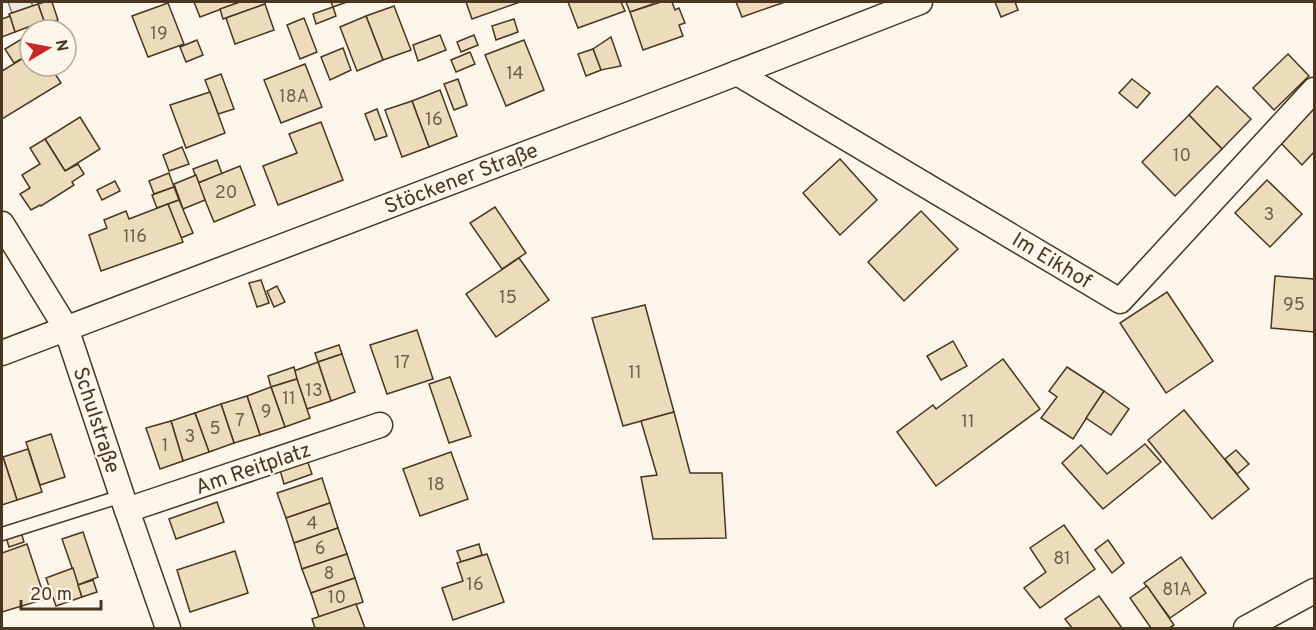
<svg xmlns="http://www.w3.org/2000/svg" width="1316" height="630" viewBox="0 0 1316 630" font-family="Overpass,sans-serif">
<style>
.parking{fill:#ede7d9;stroke:#887966;stroke-width:1.5}
.building{fill:#ecdcbc;stroke:#4a3520;stroke-width:1.5}
.lines{fill:none;stroke-linecap:round;stroke-linejoin:round}
.lane-casing{stroke:#4a3520;stroke-width:15}
.street-casing{stroke:#4a3520;stroke-width:27}
.lane{stroke:#fbf6e9;stroke-width:12}
.street{stroke:#fbf6e9;stroke-width:24}
.labels{text-anchor:middle;stroke-width:4.5;stroke-linejoin:round;paint-order:stroke}
.number-label{font-size:18px;fill:#725f47}
.street-label{font-size:21px;fill:#4a3520;stroke:#fbf6e9}
</style>
<rect width="100%" height="100%" fill="#fbf6e9"/>
<polygon class="parking" points="8,2 31,2 33,6 12,13"/>
<g class="building">
<polygon points="45,2 52,2 58,20 45,24 38,4"/>
<polygon points="194,2 240,2 200,17"/>
<polygon points="240,2 264,2 265,4 223,19 220,9"/>
<polygon points="331,2 347,2 333,7"/>
<polygon points="466,2 520,2 472,19"/>
<polygon points="568,2 621,2 625,11 578,28"/>
<polygon points="626,2 652,2 653,4 630,12"/>
<polygon points="661,2 672,2 675,10 679,8 685,23 679,25 683,36 643,50 630,12"/>
<polygon points="736,2 785,2 742,17"/>
<polygon points="995,2 1015,2 1018,10 1001,17"/>
<polygon points="168,3 184,44 148,57 132,16"/>
<polygon points="38,4 44,21 15,32 9,14"/>
<polygon points="265,4 274,30 235,44 226,18"/>
<polygon points="394,6 411,50 383,60 366,16"/>
<polygon points="333,7 336,16 316,24 313,14"/>
<polygon points="10,16 15,32 2,37 2,19"/>
<polygon points="366,16 383,60 357,71 340,27"/>
<polygon points="304,18 317,52 300,59 287,25"/>
<polygon points="514,19 518,32 496,40 492,26"/>
<polygon points="440,35 446,50 418,61 413,45"/>
<polygon points="474,35 478,45 461,52 457,42"/>
<polygon points="25,37 30,45 30,54 14,63 5,49"/>
<polygon points="611,37 621,66 601,70 593,49"/>
<polygon points="197,40 203,55 186,62 180,47"/>
<polygon points="524,40 544,90 506,106 485,55"/>
<polygon points="343,48 351,70 330,80 321,57"/>
<polygon points="593,49 601,70 586,76 578,54"/>
<polygon points="470,52 475,64 456,72 451,60"/>
<polygon points="30,54 30,66 50,66 61,83 2,119 2,71"/>
<polygon points="1288,54 1309,76 1274,110 1253,88"/>
<polygon points="305,64 322,107 281,123 264,80"/>
<polygon points="221,74 234,109 218,114 205,80"/>
<polygon points="458,79 467,105 454,110 444,84"/>
<polygon points="1132,79 1150,93 1137,108 1119,93"/>
<polygon points="1217,86 1251,119 1222,149 1189,115"/>
<polygon points="440,90 457,136 429,147 412,101"/>
<polygon points="210,92 225,133 186,148 170,105"/>
<polygon points="412,101 429,147 402,157 385,110"/>
<polygon points="1314,106 1314,152 1302,165 1279,141"/>
<polygon points="377,109 387,136 375,140 365,114"/>
<polygon points="1189,115 1222,149 1175,196 1142,162"/>
<polygon points="80,117 100,149 65,171 45,139"/>
<polygon points="321,122 343,180 278,205 263,166 297,153 289,134"/>
<polygon points="45,139 65,171 78,164 84,174 72,182 74,185 41,206 40,205 31,210 20,194 30,188 22,175 40,164 30,148"/>
<polygon points="182,147 189,164 169,171 163,155"/>
<polygon points="840,159 877,200 840,235 803,193"/>
<polygon points="217,160 222,174 198,183 193,169"/>
<polygon points="240,166 255,205 214,222 198,183"/>
<polygon points="169,173 174,187 154,194 149,181"/>
<polygon points="196,175 205,200 183,209 174,184"/>
<polygon points="1267,180 1302,214 1270,247 1235,213"/>
<polygon points="115,181 120,191 102,200 97,190"/>
<polygon points="174,187 179,200 157,208 152,195"/>
<polygon points="179,200 193,233 181,238 168,204"/>
<polygon points="168,204 183,242 101,271 89,235 107,228 104,220 126,211 129,219"/>
<polygon points="495,207 526,253 502,269 470,223"/>
<polygon points="921,211 958,249 904,301 868,262"/>
<polygon points="519,258 549,300 496,337 466,294"/>
<polygon points="1275,276 1314,279 1314,332 1271,328"/>
<polygon points="261,280 269,303 257,307 249,283"/>
<polygon points="277,286 285,302 274,307 267,291"/>
<polygon points="1167,292 1213,361 1166,393 1120,323"/>
<polygon points="645,305 674,412 623,426 592,318"/>
<polygon points="417,330 433,379 387,394 370,345"/>
<polygon points="953,341 967,366 941,380 927,356"/>
<polygon points="339,345 342,354 318,362 315,353"/>
<polygon points="342,354 355,392 331,401 318,362"/>
<polygon points="1003,359 1040,409 936,486 897,432 933,405 936,409"/>
<polygon points="318,362 331,401 307,409 294,371"/>
<polygon points="294,367 297,379 271,387 268,376"/>
<polygon points="1067,367 1104,391 1073,439 1041,418 1057,397 1049,391"/>
<polygon points="450,377 471,436 449,443 429,384"/>
<polygon points="297,379 310,418 285,427 271,387"/>
<polygon points="271,387 285,427 260,435 247,396"/>
<polygon points="1104,391 1129,409 1111,435 1086,418"/>
<polygon points="247,396 260,435 234,443 221,404"/>
<polygon points="221,404 234,443 209,452 195,413"/>
<polygon points="1184,410 1249,489 1212,519 1148,440"/>
<polygon points="674,412 690,473 722,473 726,538 653,539 641,477 657,475 641,421"/>
<polygon points="195,413 209,452 183,461 171,421"/>
<polygon points="171,421 183,461 160,469 146,428"/>
<polygon points="51,434 65,477 40,485 26,442"/>
<polygon points="1145,444 1161,462 1103,509 1062,463 1081,445 1107,474"/>
<polygon points="28,449 42,492 17,500 3,457"/>
<polygon points="1236,450 1249,464 1237,474 1225,459"/>
<polygon points="451,452 468,499 420,516 403,469"/>
<polygon points="3,457 17,500 2,505 2,458"/>
<polygon points="307,460 312,474 284,484 280,470"/>
<polygon points="322,478 330,503 286,518 277,493"/>
<polygon points="217,502 224,522 176,539 169,519"/>
<polygon points="330,503 338,528 294,543 286,518"/>
<polygon points="1064,525 1095,569 1040,608 1024,588 1046,572 1030,548"/>
<polygon points="338,528 347,554 302,569 294,543"/>
<polygon points="21,532 24,542 9,547 6,537"/>
<polygon points="83,532 98,577 78,585 62,539"/>
<polygon points="1108,540 1124,563 1112,573 1095,550"/>
<polygon points="27,544 45,599 2,612 2,553"/>
<polygon points="479,544 482,555 461,562 457,551"/>
<polygon points="235,551 248,593 190,612 177,570"/>
<polygon points="347,554 355,578 311,593 302,569"/>
<polygon points="487,554 504,602 453,620 442,588 463,581 457,563"/>
<polygon points="1181,557 1206,593 1170,618 1144,583"/>
<polygon points="73,568 82,597 56,606 46,578"/>
<polygon points="355,578 363,602 319,617 311,593"/>
<polygon points="93,580 97,592 82,597 78,585"/>
<polygon points="1147,586 1174,625 1169,628 1151,628 1130,598"/>
<polygon points="1099,596 1122,628 1072,628 1065,619"/>
<polygon points="356,604 365,628 315,628 312,619"/>
</g>
<g class="lines">
<defs>
<polyline id="lane" points="2,534 122,496"/>
<g id="street">
<polyline points="737,73 1120,301 1314,90"/>
<polyline points="2,224 66,328 122,496 168,628"/>
<polyline points="2,353 714,82 920,2"/>
<polyline points="127,510 380,425"/>
<polyline points="1246,628 1314,591"/>
</g>
</defs>
<use href="#lane" class="lane-casing"/>
<use href="#street" class="street-casing"/>
<use href="#lane" class="lane"/>
<use href="#street" class="street"/>
</g>
<g class="labels">
<g class="number-label">
<text x="159" y="39">19</text>
<text x="515" y="79">14</text>
<text x="294" y="102">18A</text>
<text x="434" y="125">16</text>
<text x="1182" y="161">10</text>
<text x="226" y="198">20</text>
<text x="1269" y="220">3</text>
<text x="135" y="242">116</text>
<text x="508" y="303">15</text>
<text x="1294" y="310">95</text>
<text x="402" y="368">17</text>
<text x="635" y="378">11</text>
<text x="314" y="396">13</text>
<text x="289" y="404">11</text>
<text x="266" y="417">9</text>
<text x="240" y="426">7</text>
<text x="968" y="427">11</text>
<text x="215" y="434">5</text>
<text x="190" y="442">3</text>
<text x="165" y="451">1</text>
<text x="436" y="490">18</text>
<text x="312" y="529">4</text>
<text x="320" y="554">6</text>
<text x="1062" y="564">81</text>
<text x="329" y="579">8</text>
<text x="475" y="590">16</text>
<text x="1177" y="595">81A</text>
<text x="337" y="603">10</text>
</g>
<g class="street-label">
<text transform="translate(461 178) rotate(-21)" y="7">Stöckener Straße</text>
<text transform="translate(1052 260) rotate(31)" y="7">Im Eikhof</text>
<text transform="translate(97 420) rotate(72)" y="7">Schulstraße</text>
<text transform="translate(253 468) rotate(-19)" y="7">Am Reitplatz</text>
</g>
</g>
<rect width="1316" height="630" fill="none" stroke="#4a3520" stroke-width="6"/>
<g transform="translate(48 48) rotate(80)"><circle r="28" fill="#fbf6e9" stroke="#b4a999" stroke-width="1.5"/>
<path d="M0-4.5L10 22L0 15L-10 22Z" fill="#c62828"/>
<text y="-9" font-size="16" font-weight="bold" text-anchor="middle" fill="#4a3520">N</text>
</g>
<path d="M21 600v9h80v-9" fill="none" stroke="#4a3520" stroke-width="3"/>
<text x="30" y="600" font-size="18" fill="#4a3520" stroke="#fbf6e9" stroke-width="4.5" paint-order="stroke">20 m</text>
</svg>
